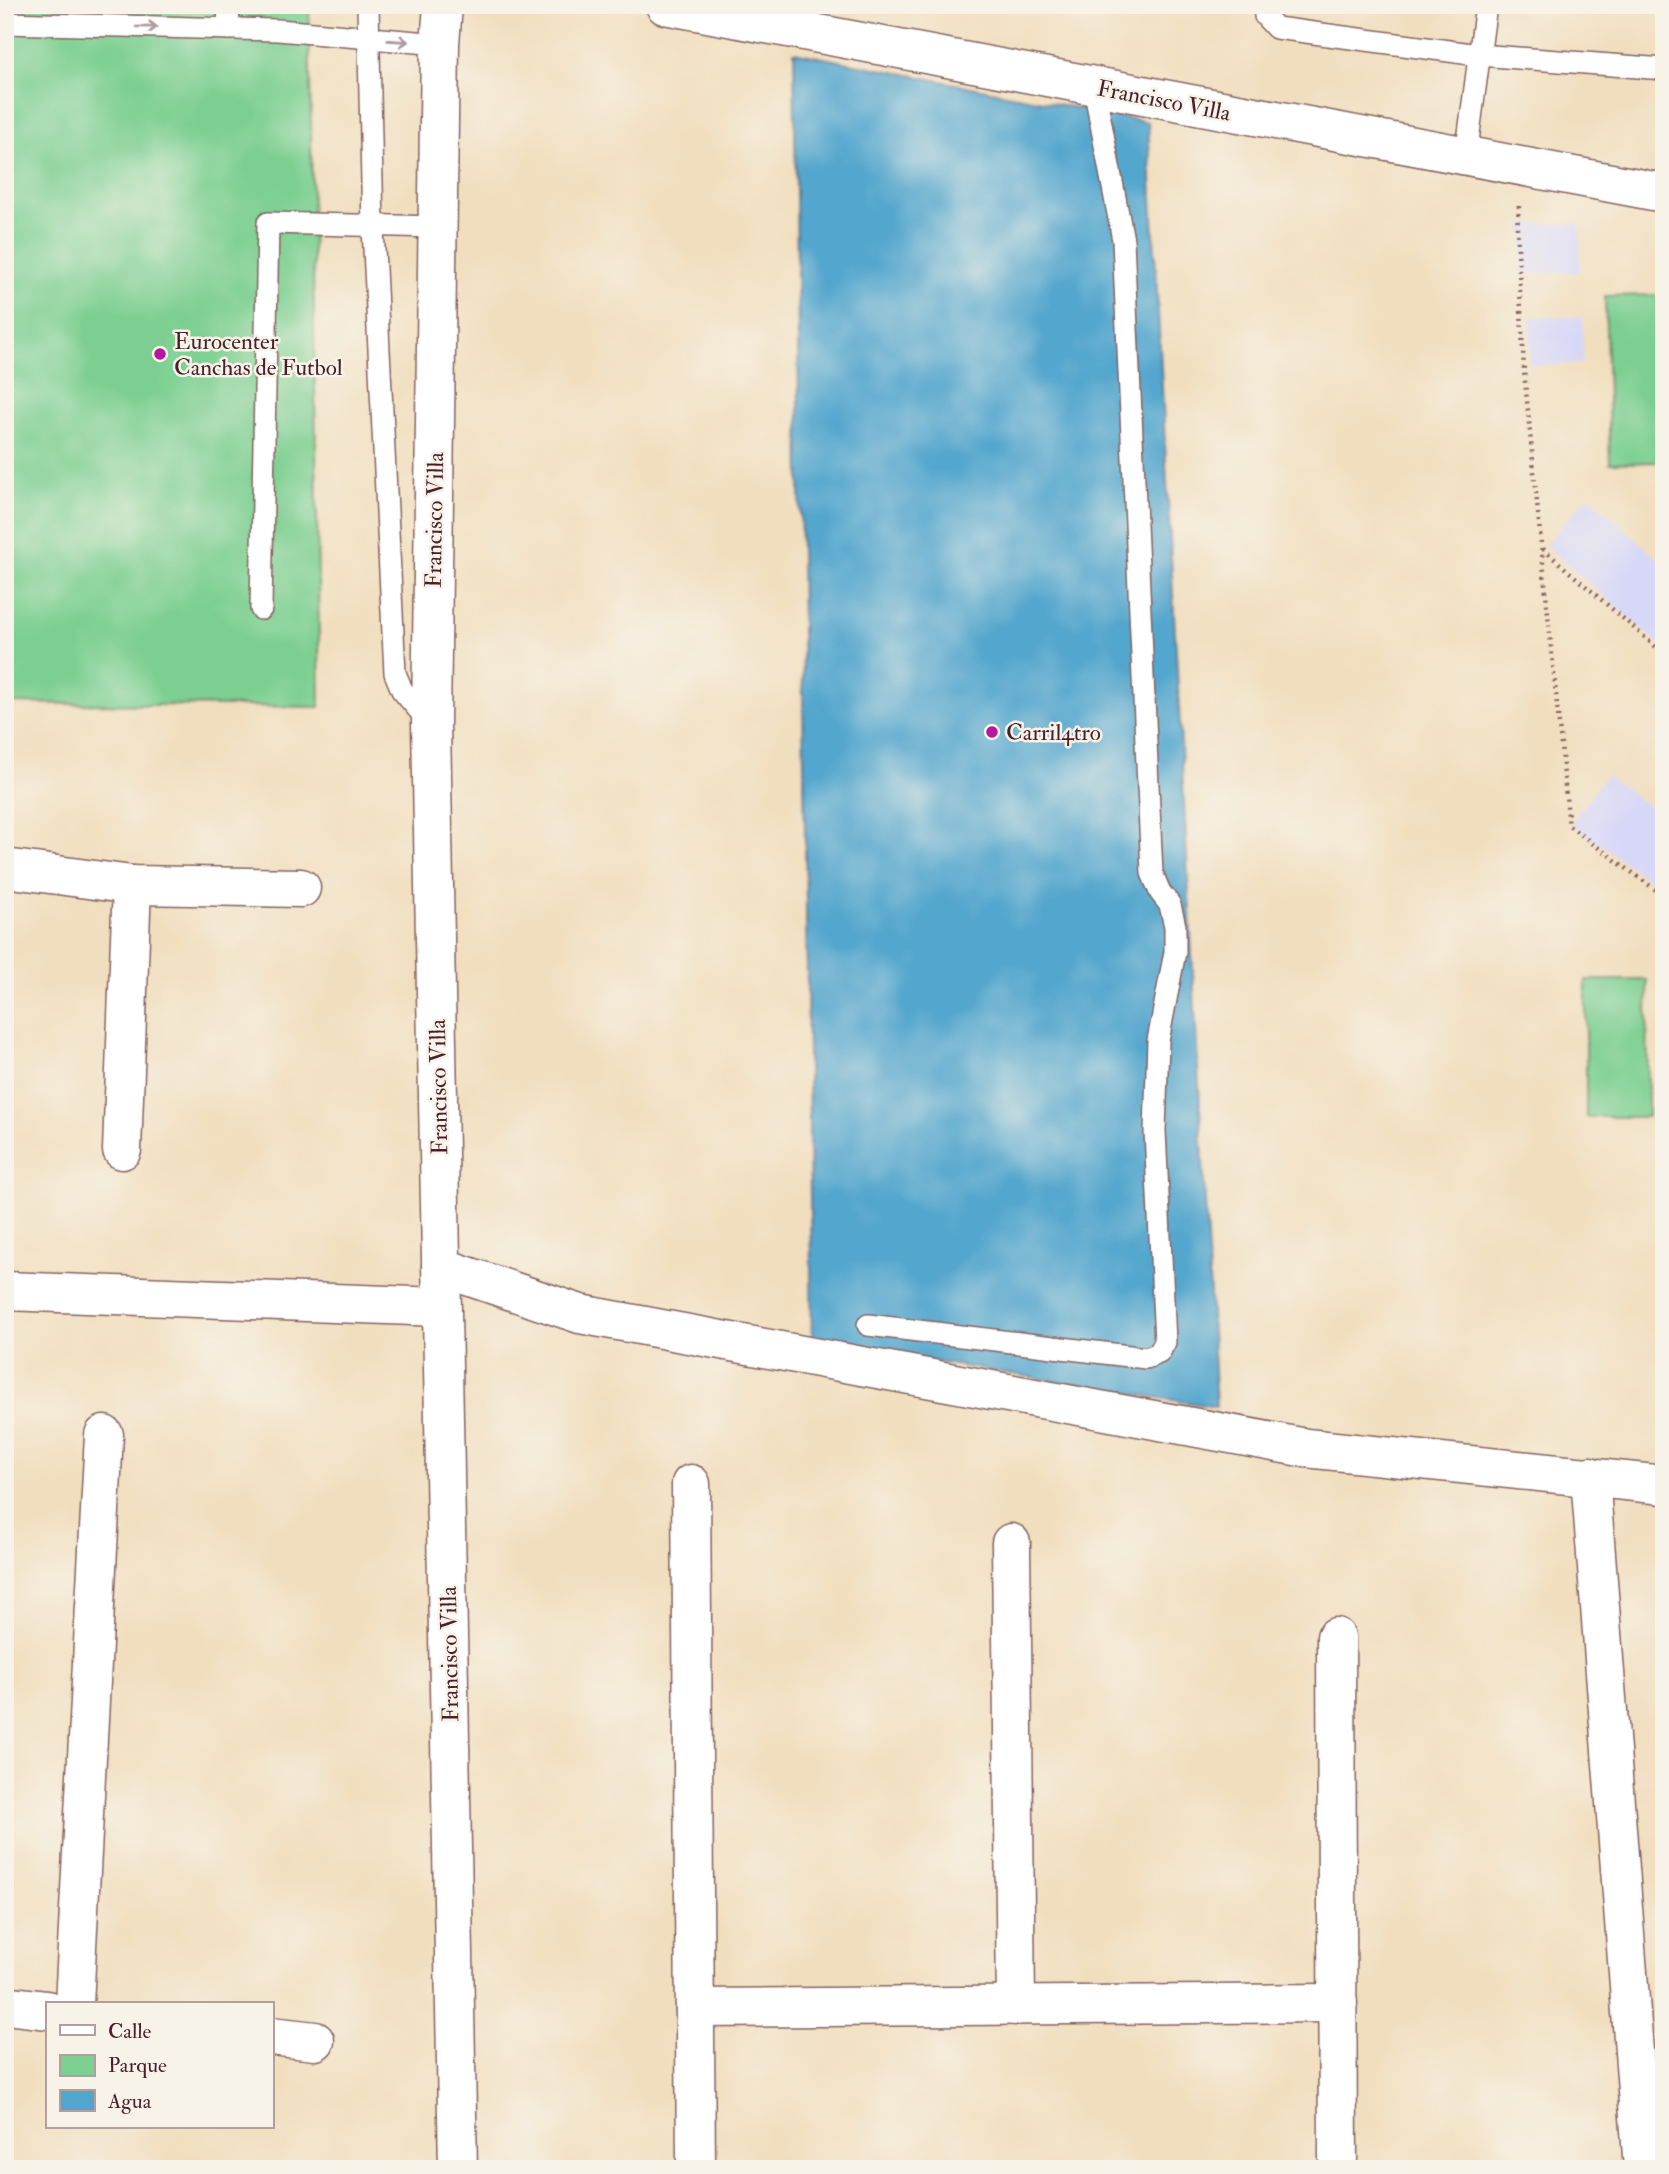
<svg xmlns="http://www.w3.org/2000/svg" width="1669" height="2174" viewBox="0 0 1669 2174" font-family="'IM FELL Double Pica',serif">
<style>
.built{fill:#d7d7f8}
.green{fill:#7ccf91;stroke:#63775e;stroke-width:2}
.water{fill:#52a6ce;stroke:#4e627c;stroke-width:2}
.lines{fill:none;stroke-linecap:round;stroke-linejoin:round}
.service-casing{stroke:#84625e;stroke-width:24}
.minor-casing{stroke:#84625e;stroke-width:41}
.path{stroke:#84625e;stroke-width:4.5;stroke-dasharray:2 5;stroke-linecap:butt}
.service{stroke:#fff;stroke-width:21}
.minor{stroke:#fff;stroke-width:38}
.oneway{stroke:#ae9aa0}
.poi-dot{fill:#b5179e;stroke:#f7f3e8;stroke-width:2.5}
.labels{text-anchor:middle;stroke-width:5;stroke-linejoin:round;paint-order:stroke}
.street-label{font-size:23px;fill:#4a1f2b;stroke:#f7f3e8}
.poi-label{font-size:23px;fill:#4a1f2b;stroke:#f7f3e8;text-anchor:start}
</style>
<rect width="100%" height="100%" fill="#f7f3e8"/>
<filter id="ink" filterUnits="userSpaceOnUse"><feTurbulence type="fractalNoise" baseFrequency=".0143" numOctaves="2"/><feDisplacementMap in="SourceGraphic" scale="14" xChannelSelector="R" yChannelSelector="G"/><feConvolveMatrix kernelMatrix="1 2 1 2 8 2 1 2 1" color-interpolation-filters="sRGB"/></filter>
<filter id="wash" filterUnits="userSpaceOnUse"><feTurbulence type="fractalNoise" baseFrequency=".00686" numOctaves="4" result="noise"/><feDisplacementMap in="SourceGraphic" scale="28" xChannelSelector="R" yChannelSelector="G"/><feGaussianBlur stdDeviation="1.57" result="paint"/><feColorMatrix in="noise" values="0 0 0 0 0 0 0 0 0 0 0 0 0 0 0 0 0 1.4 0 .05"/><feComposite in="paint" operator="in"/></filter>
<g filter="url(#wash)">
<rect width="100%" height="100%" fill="#f1debe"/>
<g class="built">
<polygon points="1523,224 1580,224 1580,272 1523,273"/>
<polygon points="1530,317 1583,317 1583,364 1529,365"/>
<polygon points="1588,496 1664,564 1664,648 1545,545"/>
<polygon points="1606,775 1664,817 1664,891 1571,823"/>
</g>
<g class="green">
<polygon points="5,5 309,5 320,707 5,703"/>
<polygon points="1664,295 1664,462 1610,463 1605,296"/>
<polygon points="1586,980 1647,980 1648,1117 1586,1117"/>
</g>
<polygon class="water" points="794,52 1148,122 1216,1407 812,1342"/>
</g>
<g filter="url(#ink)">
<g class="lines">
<defs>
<g id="service">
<polyline points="368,5 373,228 395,673 402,690 429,722"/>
<polyline points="1269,5 1265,16 1276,28 1479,55 1664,69"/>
<polyline points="5,23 278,30 440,44"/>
<polyline points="228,29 229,5"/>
<polyline points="1466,156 1486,5"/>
<polyline points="261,609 268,223 438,227"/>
<polyline points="868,1325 1146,1358 1159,1353 1165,1342 1155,1131 1158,1041 1175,952 1175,926 1170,905 1160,892 1152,873 1123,240 1094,87"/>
</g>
<g id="minor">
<polyline points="443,5 440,44 431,724 458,2169"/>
<polyline points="665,5 1664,193"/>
<polyline points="5,868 132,885 301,888"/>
<polyline points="122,1150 132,885"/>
<polyline points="441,1267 580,1314 1306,1448 1664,1485"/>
<polyline points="5,1291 441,1307"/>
<polyline points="1590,1476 1643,2169"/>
<polyline points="691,1484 696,2169"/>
<polyline points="1011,1543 1016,2006"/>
<polyline points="1336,1637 1338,2169"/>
<polyline points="74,2004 104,1435"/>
<polyline points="5,2005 47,2010"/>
<polyline points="695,2008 1338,2003"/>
<polyline points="271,2036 315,2041"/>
</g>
</defs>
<use href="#service" class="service-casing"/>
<use href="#minor" class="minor-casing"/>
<g class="path">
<polyline points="1519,206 1517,228 1524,371 1569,826 1664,896"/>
<polyline points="1543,549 1664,654"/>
</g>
<use href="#service" class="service"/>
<use href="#minor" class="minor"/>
</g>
<defs><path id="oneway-shaft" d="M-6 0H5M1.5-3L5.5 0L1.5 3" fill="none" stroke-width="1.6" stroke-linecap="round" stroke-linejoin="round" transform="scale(1.75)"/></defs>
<g class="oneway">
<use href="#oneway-shaft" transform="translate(147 27) rotate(1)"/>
<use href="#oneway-shaft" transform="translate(398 41) rotate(4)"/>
</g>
</g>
<g class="poi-dot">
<circle cx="160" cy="354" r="7"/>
<circle cx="992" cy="732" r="7"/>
</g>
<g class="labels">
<g class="street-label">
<text transform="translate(1164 100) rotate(11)" y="8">Francisco Villa</text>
<text transform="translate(434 520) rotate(-89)" y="8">Francisco Villa</text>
<text transform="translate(438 1087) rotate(-91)" y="8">Francisco Villa</text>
<text transform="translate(449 1654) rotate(-91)" y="8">Francisco Villa</text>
</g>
<g class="poi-label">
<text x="174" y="349">Eurocenter<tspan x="174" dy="26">Canchas de Futbol</tspan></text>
<text x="1006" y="740">Carril4tro</text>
</g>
</g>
<rect width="1669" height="2174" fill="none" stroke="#f7f3e8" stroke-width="28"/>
<rect x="46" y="2002" width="228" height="126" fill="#f7f3e8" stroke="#b29e9c" stroke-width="2"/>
<rect x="60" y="2025" width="35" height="10" fill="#ffffff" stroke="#b29e9c" stroke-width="2"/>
<text x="108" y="2038" font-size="21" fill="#4a1f2b">Calle</text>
<rect x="60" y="2055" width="35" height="21" fill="#7ccf91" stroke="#b29e9c" stroke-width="2"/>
<text x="108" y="2072" font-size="21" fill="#4a1f2b">Parque</text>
<rect x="60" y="2090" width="35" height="21" fill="#52a6ce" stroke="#b29e9c" stroke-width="2"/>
<text x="108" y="2108" font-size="21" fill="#4a1f2b">Agua</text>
</svg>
